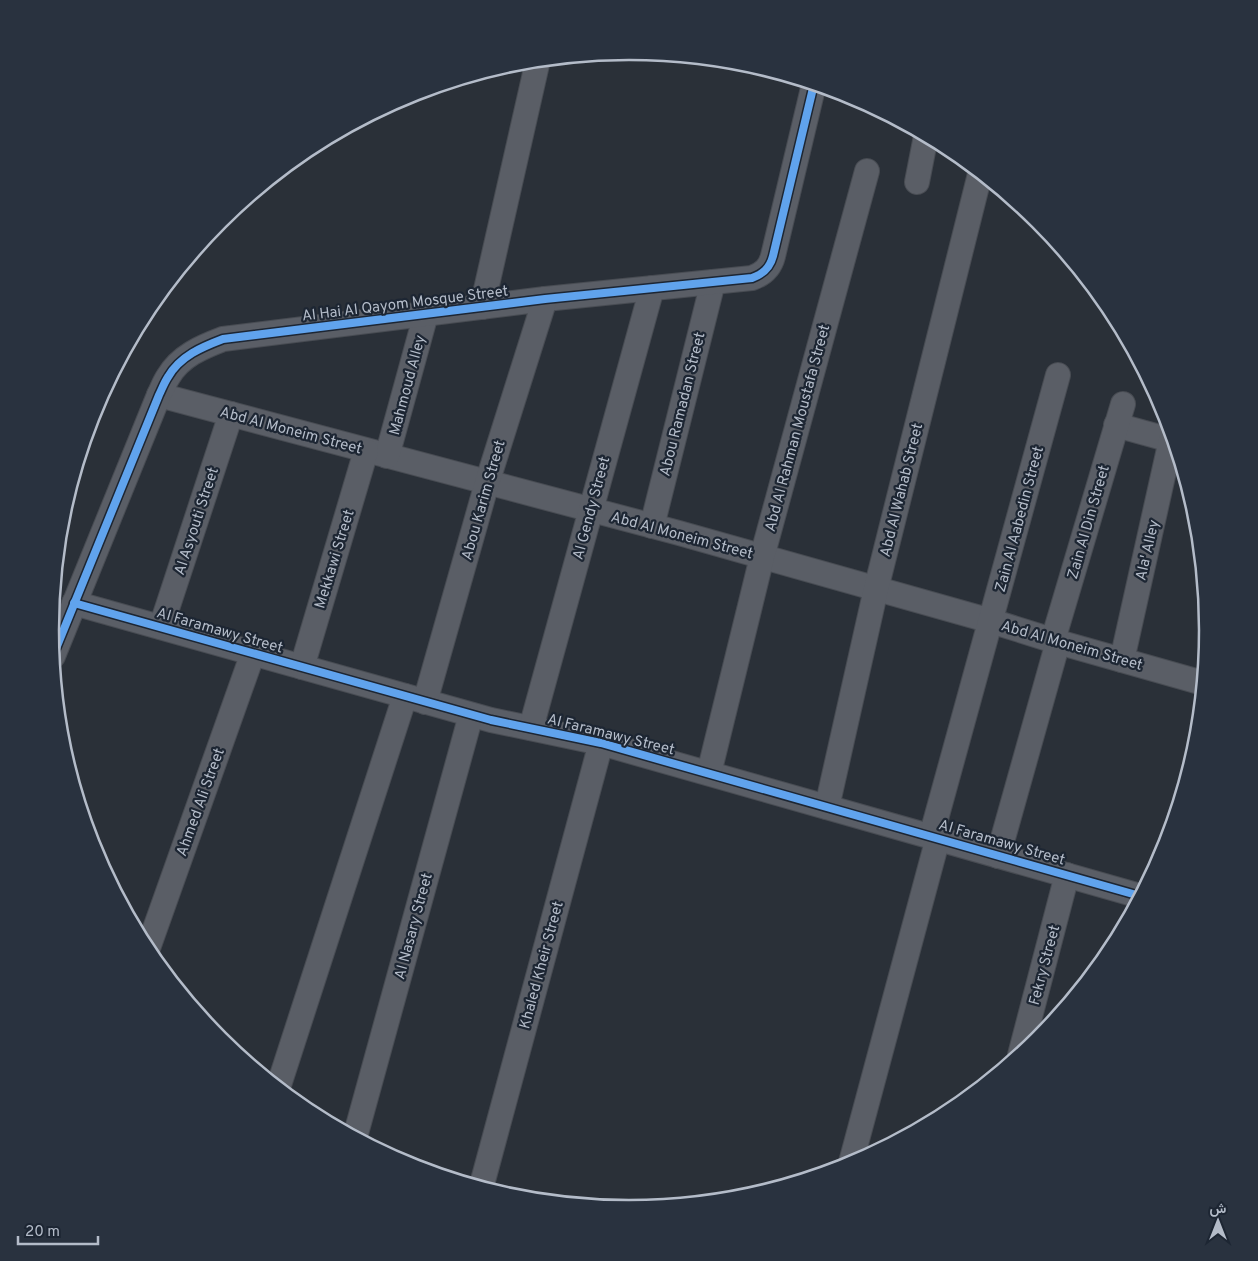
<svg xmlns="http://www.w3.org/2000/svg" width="1258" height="1261" viewBox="0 0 1258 1261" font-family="Overpass,Vazirmatn,sans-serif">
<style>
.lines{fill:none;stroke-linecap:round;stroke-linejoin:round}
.minor-casing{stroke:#484c53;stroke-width:26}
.minor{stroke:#5a5e66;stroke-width:24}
.cycleway-casing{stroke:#1d2633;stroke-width:11}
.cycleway{stroke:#60a3ed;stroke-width:8}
.labels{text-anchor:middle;stroke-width:4.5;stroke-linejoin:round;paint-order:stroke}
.street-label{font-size:15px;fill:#b4bcc9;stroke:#1d2633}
.rim{fill:none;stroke:#b4bcc9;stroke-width:2.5}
</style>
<rect width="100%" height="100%" fill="#2a3038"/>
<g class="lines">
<defs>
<g id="minor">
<polyline points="917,182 926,136"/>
<polyline points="482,307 538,60"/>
<polyline points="159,395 679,533 991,621 1058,642 1203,683"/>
<polyline points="1116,425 1174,441"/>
<polyline points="387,456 426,314"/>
<polyline points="652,526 713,282"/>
<polyline points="74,603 491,720 601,743 1140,896"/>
<polyline points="161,627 231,414"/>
<polyline points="1053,640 1123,404"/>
<path d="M53,656L159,395C162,389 164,383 168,377C180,356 202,347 223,339L545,299L752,278C763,274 770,268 773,256L814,84"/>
<polyline points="1122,660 1171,440"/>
<polyline points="302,667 366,451"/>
<polyline points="425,702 487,483 545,299"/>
<polyline points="531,728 652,288"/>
<polyline points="709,773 762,557 867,171"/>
<polyline points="827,807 876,589 980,174"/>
<polyline points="931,837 1058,375"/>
<polyline points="998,856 1058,642"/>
<polyline points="147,951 253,653"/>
<polyline points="1020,1055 1067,875"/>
<polyline points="278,1088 405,696"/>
<polyline points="355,1137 471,715"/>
<polyline points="850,1166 938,838"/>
<polyline points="481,1188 601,743"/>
</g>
</defs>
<use href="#minor" class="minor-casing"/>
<use href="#minor" class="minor"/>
<defs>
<g id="cycleway">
<polyline points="74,603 491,720 601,743 1140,896"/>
<path d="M53,656L159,395C162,389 164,383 168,377C180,356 202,347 223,339L545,299L752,278C763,274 770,268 773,256L814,84"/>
</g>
</defs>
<use href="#cycleway" class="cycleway-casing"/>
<use href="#cycleway" class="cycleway"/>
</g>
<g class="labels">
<g class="street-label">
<text transform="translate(405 303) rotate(-7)" y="5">Al Hai Al Qayom Mosque Street</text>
<text transform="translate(407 385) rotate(-75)" y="5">Mahmoud Alley</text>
<text transform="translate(682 404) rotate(-76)" y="5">Abou Ramadan Street</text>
<text transform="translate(797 428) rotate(-75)" y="5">Abd Al Rahman Moustafa Street</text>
<text transform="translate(291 430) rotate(15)" y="5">Abd Al Moneim Street</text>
<text transform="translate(901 490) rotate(-76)" y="5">Abd Al Wahab Street</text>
<text transform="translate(483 500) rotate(-74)" y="5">Abou Karim Street</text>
<text transform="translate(591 508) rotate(-75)" y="5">Al Gendy Street</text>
<text transform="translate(1019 519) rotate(-75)" y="5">Zain Al Aabedin Street</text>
<text transform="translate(196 521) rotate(-72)" y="5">Al Asyouti Street</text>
<text transform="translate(1088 522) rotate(-74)" y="5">Zain Al Din Street</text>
<text transform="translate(682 535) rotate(15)" y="5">Abd Al Moneim Street</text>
<text transform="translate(1147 550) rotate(-77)" y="5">Ala' Alley</text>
<text transform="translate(334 559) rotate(-73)" y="5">Mekkawi Street</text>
<text transform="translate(220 630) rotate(16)" y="5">Al Faramawy Street</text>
<text transform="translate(1072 645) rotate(16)" y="5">Abd Al Moneim Street</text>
<text transform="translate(611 734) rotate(14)" y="5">Al Faramawy Street</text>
<text transform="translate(200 802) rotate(-70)" y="5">Ahmed Ali Street</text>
<text transform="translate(1002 842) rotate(16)" y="5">Al Faramawy Street</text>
<text transform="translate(413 926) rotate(-75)" y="5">Al Nasary Street</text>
<text transform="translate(541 965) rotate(-75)" y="5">Khaled Kheir Street</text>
<text transform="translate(1044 965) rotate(-75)" y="5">Fekry Street</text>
</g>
</g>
<path d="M0 0H1258V1261H0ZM59 630a570 570 0 1 1 1140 0a570 570 0 1 1-1140 0Z" fill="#29323f" fill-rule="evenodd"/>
<path class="rim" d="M59 630a570 570 0 1 1 1140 0a570 570 0 1 1-1140 0Z"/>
<g transform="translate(1218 1221)" stroke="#1d2633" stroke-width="4" paint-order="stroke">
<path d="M0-4L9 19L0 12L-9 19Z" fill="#b4bcc9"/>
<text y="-8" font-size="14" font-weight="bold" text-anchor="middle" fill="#b4bcc9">ش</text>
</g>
<path d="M18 1236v8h80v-8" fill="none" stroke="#b4bcc9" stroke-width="2.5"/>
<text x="25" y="1236" font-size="15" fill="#b4bcc9" stroke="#1d2633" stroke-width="4" paint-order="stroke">20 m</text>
</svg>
